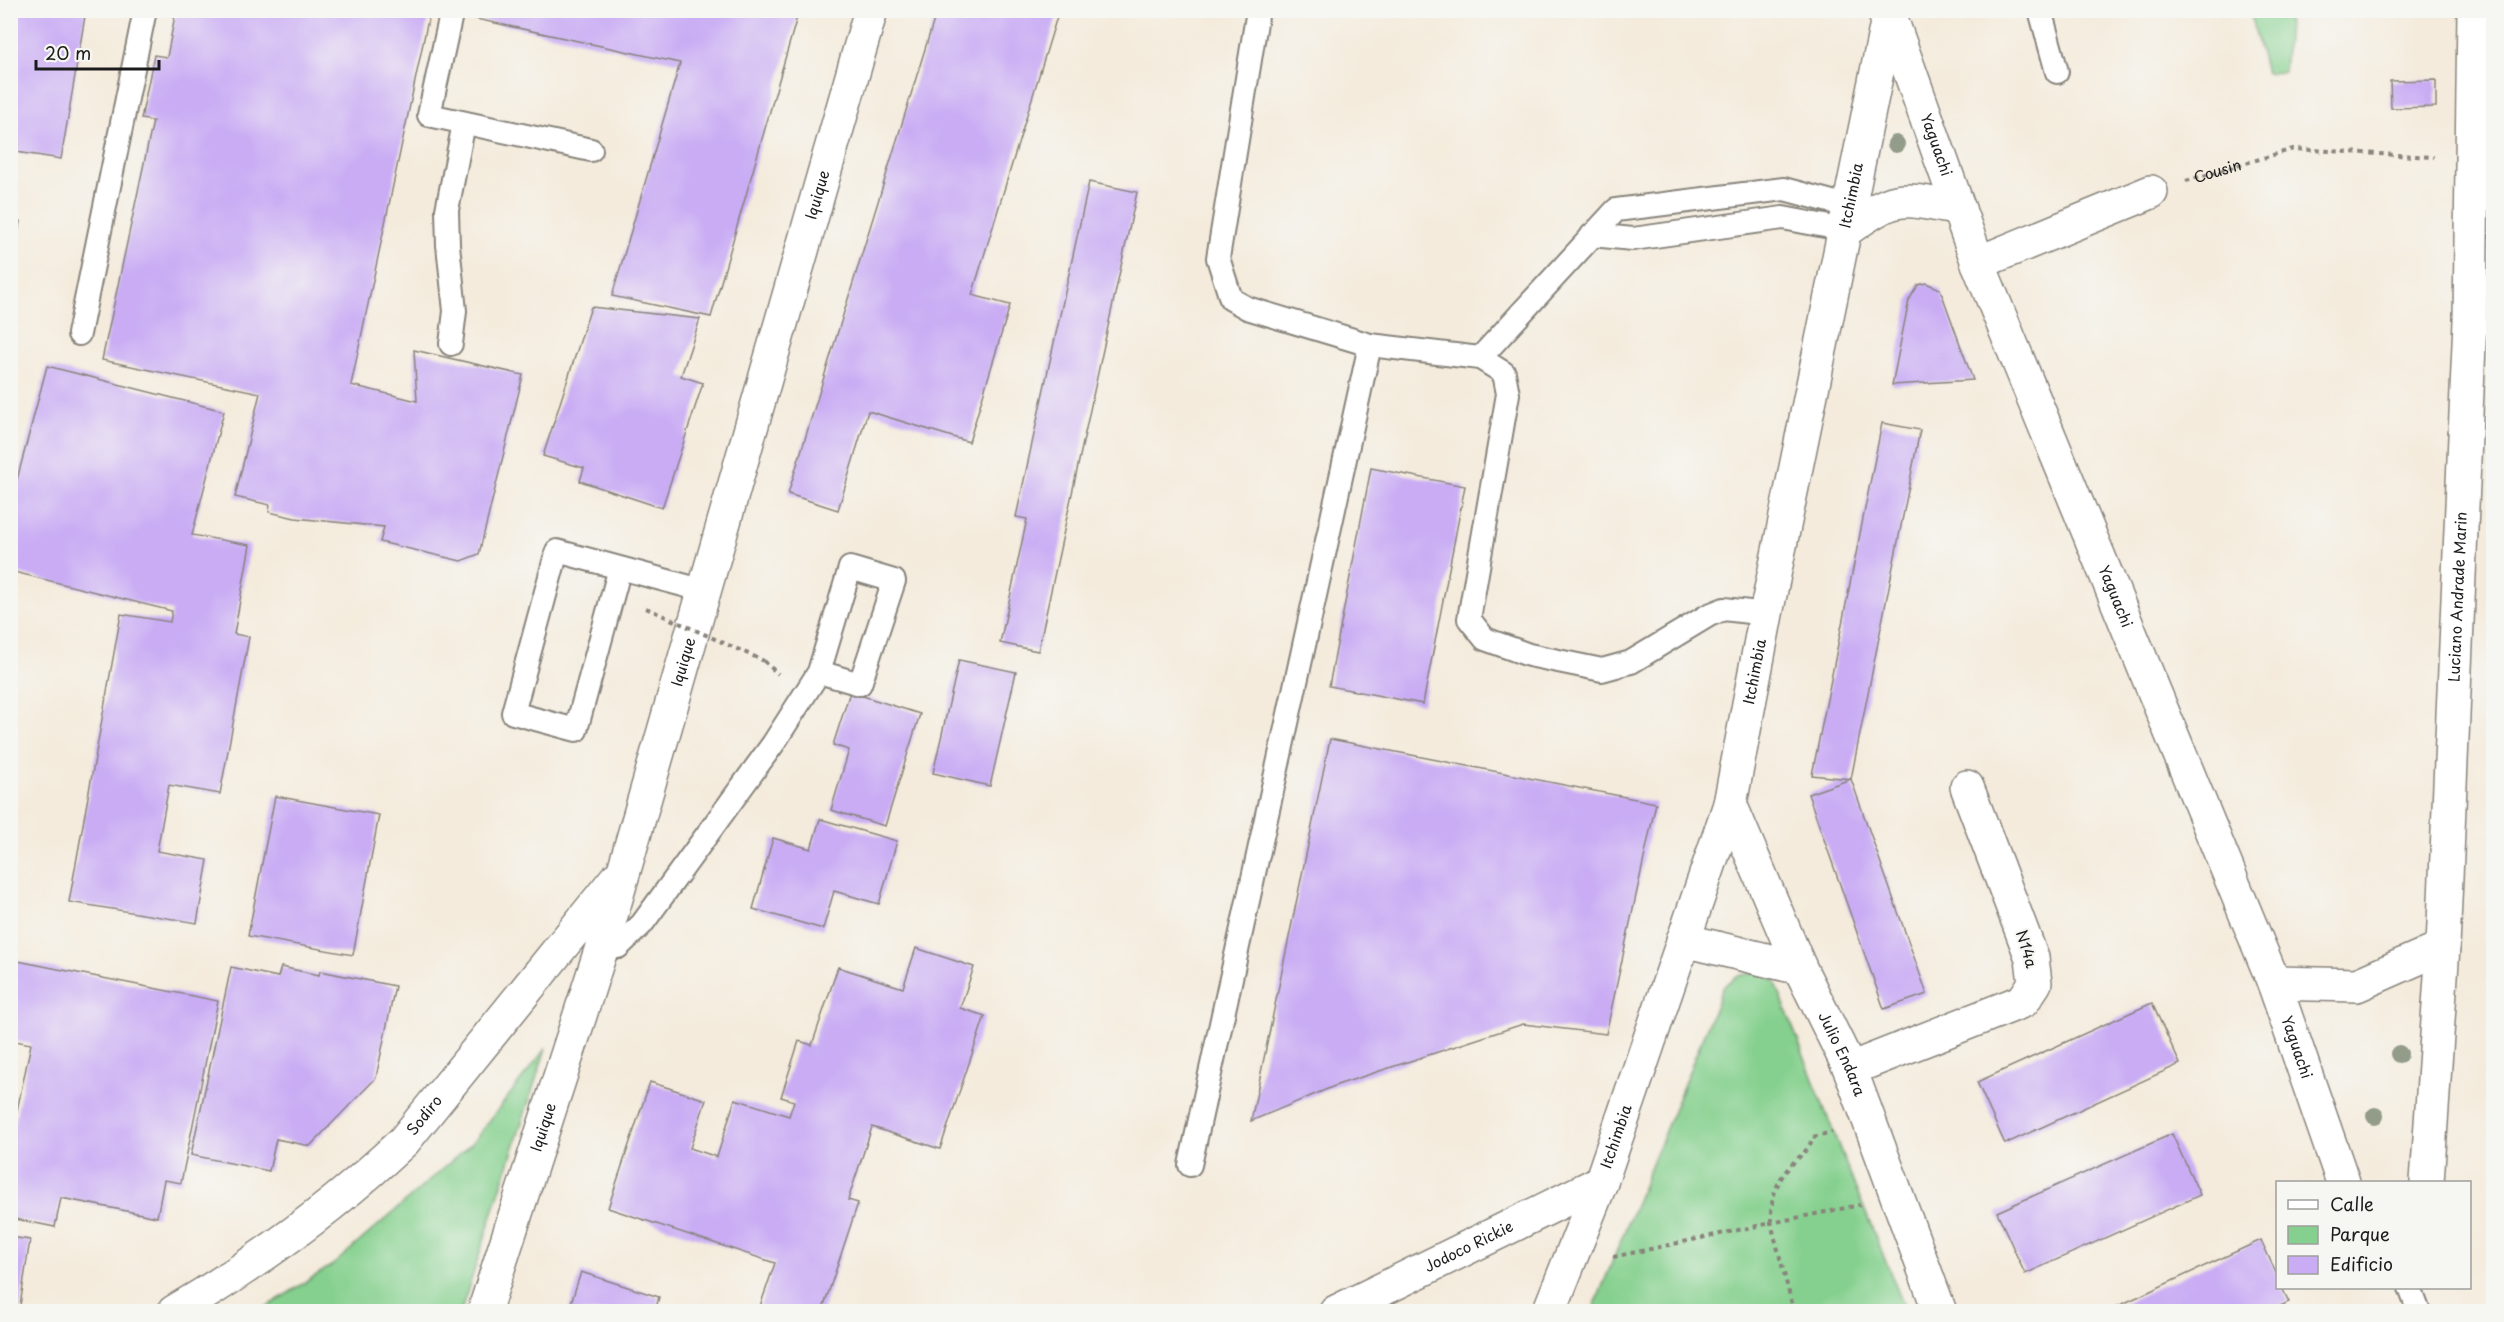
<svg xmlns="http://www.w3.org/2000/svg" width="2504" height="1322" viewBox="0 0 2504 1322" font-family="'Playpen Sans',sans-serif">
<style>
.green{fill:#85d08e;stroke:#507655;stroke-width:1.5}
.building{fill:#c9acf4}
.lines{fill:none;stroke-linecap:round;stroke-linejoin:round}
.service-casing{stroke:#88847c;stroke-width:26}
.minor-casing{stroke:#88847c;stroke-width:36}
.path{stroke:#88847c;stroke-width:4;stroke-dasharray:4.5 4.5;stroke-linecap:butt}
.service{stroke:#fff;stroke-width:22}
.minor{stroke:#fff;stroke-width:33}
.path-bridge{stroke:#88847c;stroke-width:4;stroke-dasharray:4.5 4.5;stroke-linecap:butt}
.tree{fill:#929c88}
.labels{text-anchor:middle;stroke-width:4.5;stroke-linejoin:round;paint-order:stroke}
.street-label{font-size:15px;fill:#1c1c1c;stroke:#f6f6f2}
</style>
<rect width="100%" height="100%" fill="#f6f6f2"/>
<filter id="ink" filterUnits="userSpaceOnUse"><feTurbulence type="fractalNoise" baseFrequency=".0167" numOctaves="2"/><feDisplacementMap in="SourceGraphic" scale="12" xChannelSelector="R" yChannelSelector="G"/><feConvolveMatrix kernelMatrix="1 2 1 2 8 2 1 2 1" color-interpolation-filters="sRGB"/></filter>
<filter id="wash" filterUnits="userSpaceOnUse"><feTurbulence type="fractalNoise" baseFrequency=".008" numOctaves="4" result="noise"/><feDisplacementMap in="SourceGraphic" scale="24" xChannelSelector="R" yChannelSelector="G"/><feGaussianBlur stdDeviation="1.35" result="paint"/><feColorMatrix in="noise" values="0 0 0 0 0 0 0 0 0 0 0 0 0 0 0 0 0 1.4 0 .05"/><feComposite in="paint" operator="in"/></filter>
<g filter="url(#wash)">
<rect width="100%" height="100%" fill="#f4ebdc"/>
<g class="green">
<polygon points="2250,11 2289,11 2284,72 2266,73"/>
<polygon points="1760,972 1775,981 1843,1157 1906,1311 1592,1312 1723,987 1737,976"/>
<polygon points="546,1048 461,1311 260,1311 334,1264 472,1143"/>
</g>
<g id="blocks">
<g class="building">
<polygon points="10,10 86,10 61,159 10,151"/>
<polygon points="176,10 430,10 351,385 417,401 414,350 523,375 479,554 461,561 380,542 384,527 295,518 269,512 270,505 235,497 260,393 102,360 153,121 141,119 154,55 167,57"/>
<polygon points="478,10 799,10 711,317 612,296 680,63 476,19"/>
<polygon points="937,10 1059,10 972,295 1010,305 969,442 868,411 838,510 788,494"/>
<polygon points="2436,80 2436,107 2391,108 2390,81"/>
<polygon points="1089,182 1137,192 1038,651 1000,643 1027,519 1016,517"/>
<polygon points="10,219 20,221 12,269 10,269"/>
<polygon points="1926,283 1940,289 1973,380 1892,385 1909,300 1918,285"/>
<polygon points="591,307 700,319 681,376 703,383 662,508 580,481 584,468 543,456"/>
<polygon points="47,366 224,411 192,535 250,545 234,634 249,637 220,794 169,785 157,851 208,860 197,923 69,902 121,614 170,622 172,611 10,571 10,506"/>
<polygon points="1882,423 1920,430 1851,779 1927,994 1884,1009 1808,794 1851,779 1812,775"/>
<polygon points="1371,468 1465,486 1423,704 1329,686"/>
<polygon points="959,660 1016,672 990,786 933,773"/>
<polygon points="850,692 920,714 885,826 831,810 849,750 833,745"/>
<polygon points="1330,739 1656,803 1606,1034 1523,1024 1337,1085 1251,1121"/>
<polygon points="275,796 379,815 353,955 248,936"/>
<polygon points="820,819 897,841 879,904 834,891 823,929 753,909 773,838 811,849"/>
<polygon points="916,948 974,967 960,1008 985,1016 940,1149 872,1127 848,1200 858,1203 822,1312 758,1312 775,1263 608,1208 650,1082 706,1100 690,1148 717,1157 735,1099 789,1116 794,1101 781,1097 799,1041 812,1045 838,967 903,988"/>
<polygon points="13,960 218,1001 181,1183 164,1180 157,1217 61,1198 55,1227 10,1218 10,1144 31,1044 10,1040 10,974"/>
<polygon points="231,967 278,977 281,967 319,975 320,971 395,986 376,1078 310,1146 276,1139 269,1171 191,1155"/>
<polygon points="2152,1003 2180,1064 2005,1144 1977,1082"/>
<polygon points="2172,1134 2200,1195 2025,1274 1997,1212"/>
<polygon points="10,1237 30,1240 19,1312 10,1312"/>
<polygon points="2261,1240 2278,1277 2278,1288 2282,1288 2289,1302 2268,1312 2105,1312"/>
<polygon points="581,1272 659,1297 655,1312 568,1312"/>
</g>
</g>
</g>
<g filter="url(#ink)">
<use href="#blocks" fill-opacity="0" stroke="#88847c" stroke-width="1.5"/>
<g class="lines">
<defs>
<g id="service">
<polyline points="452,10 429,115 591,150"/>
<polyline points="1258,10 1218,258 1231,299 1247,308 1370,345 1480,358 1504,373 1508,394 1469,619 1485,639 1529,655 1602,670 1631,662 1709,615 1724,609 1766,614"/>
<polyline points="2040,10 2057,72"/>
<polyline points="1592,235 1633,239 1783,218 1846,230"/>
<polyline points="79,334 145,10"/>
<polyline points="451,344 455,311 448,245 447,210 464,123"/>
<polyline points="1480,358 1616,210 1784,189 1851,207"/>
<polyline points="620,568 576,730 513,713 557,551 705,591"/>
<polyline points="602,947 618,947 642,924 773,744 819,672 850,568 894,581 860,684 819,672"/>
<polyline points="1190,1165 1370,345"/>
<polyline points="2410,1288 2419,1312"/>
</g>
<g id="minor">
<path id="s2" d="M1889,13L1978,263L2274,983L2343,1182"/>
<path d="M1846,230C1897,194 1899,197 1959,209"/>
<polyline points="1978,263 2151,192"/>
<path id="s3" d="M1730,804L1800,968L1850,1069L1940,1312"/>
<polyline points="1683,940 1800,968"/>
<polyline points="2274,983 2357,985 2443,947"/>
<polyline points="1850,1069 2023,1001 2035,983 2032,958 1967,787"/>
<path id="s4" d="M2427,1182L2443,947L2470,321L2474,10"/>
<path id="s5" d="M174,1312C256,1264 335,1206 404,1141L616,879"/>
<path id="s6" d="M484,1312L602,947L871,10"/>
<path id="s7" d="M1336,1312L1601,1182"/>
<path id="s8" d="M1549,1312L1601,1182L1730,804L1766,614L1889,13"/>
</g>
</defs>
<use href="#service" class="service-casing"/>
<use href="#minor" class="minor-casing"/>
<g class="path">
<path id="s1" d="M2186,181L2293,149L2434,157"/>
<polyline points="764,661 778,674"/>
<path d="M1613,1257L1771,1223C1770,1200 1776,1180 1793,1163C1802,1154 1809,1150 1813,1137L1832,1132"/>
<polyline points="1794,1312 1771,1223 1860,1205"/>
</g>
<use href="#service" class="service"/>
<use href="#minor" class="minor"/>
<polyline class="path-bridge" points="646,608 764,661"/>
</g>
<g class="tree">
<circle cx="1896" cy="144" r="9"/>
<circle cx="2399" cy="1054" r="9"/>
<circle cx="2375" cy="1116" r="9"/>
</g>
</g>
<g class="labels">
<g class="street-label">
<text dy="5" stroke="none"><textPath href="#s2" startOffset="140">Yaguachi</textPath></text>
<text dy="5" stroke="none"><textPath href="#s1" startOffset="33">Cousin</textPath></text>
<text dy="5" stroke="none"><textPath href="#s6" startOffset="1166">Iquique</textPath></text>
<text dy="5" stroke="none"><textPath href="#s8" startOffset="1160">Itchimbia</textPath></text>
<text dy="5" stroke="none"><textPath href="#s2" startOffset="626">Yaguachi</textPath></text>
<text dy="5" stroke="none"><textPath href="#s4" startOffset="586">Luciano Andrade Marin</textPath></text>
<text dy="5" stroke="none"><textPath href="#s6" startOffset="680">Iquique</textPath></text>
<text dy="5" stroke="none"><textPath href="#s8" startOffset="674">Itchimbia</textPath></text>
<text transform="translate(2026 949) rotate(73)" y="5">N14a</text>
<text dy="5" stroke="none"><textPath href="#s2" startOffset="1112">Yaguachi</textPath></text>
<text dy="5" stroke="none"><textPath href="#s3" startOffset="274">Julio Endara</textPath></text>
<text dy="5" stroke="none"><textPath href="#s5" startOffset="320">Sodiro</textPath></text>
<text dy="5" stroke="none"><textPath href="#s6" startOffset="194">Iquique</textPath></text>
<text dy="5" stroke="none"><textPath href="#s8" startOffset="188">Itchimbia</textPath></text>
<text dy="5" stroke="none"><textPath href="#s7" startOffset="148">Jodoco Rickie</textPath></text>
</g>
</g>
<rect width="2504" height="1322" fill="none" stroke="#f6f6f2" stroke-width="36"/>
<rect x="2276" y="1181" width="195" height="108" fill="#f6f6f2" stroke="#9f9f9c" stroke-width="1.5"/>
<rect x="2288" y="1200" width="30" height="9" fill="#ffffff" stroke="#9f9f9c" stroke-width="1.5"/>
<text x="2330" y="1211" font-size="18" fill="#1c1c1c">Calle</text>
<rect x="2288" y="1226" width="30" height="18" fill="#85d08e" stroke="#9f9f9c" stroke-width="1.5"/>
<text x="2330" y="1241" font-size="18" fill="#1c1c1c">Parque</text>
<rect x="2288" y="1256" width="30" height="18" fill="#c9acf4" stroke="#9f9f9c" stroke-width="1.5"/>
<text x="2330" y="1271" font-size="18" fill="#1c1c1c">Edificio</text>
<path d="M36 60v9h123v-9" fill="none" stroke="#1c1c1c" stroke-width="3"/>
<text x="45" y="60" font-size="18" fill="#1c1c1c" stroke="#f6f6f2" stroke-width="4.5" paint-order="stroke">20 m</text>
</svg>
